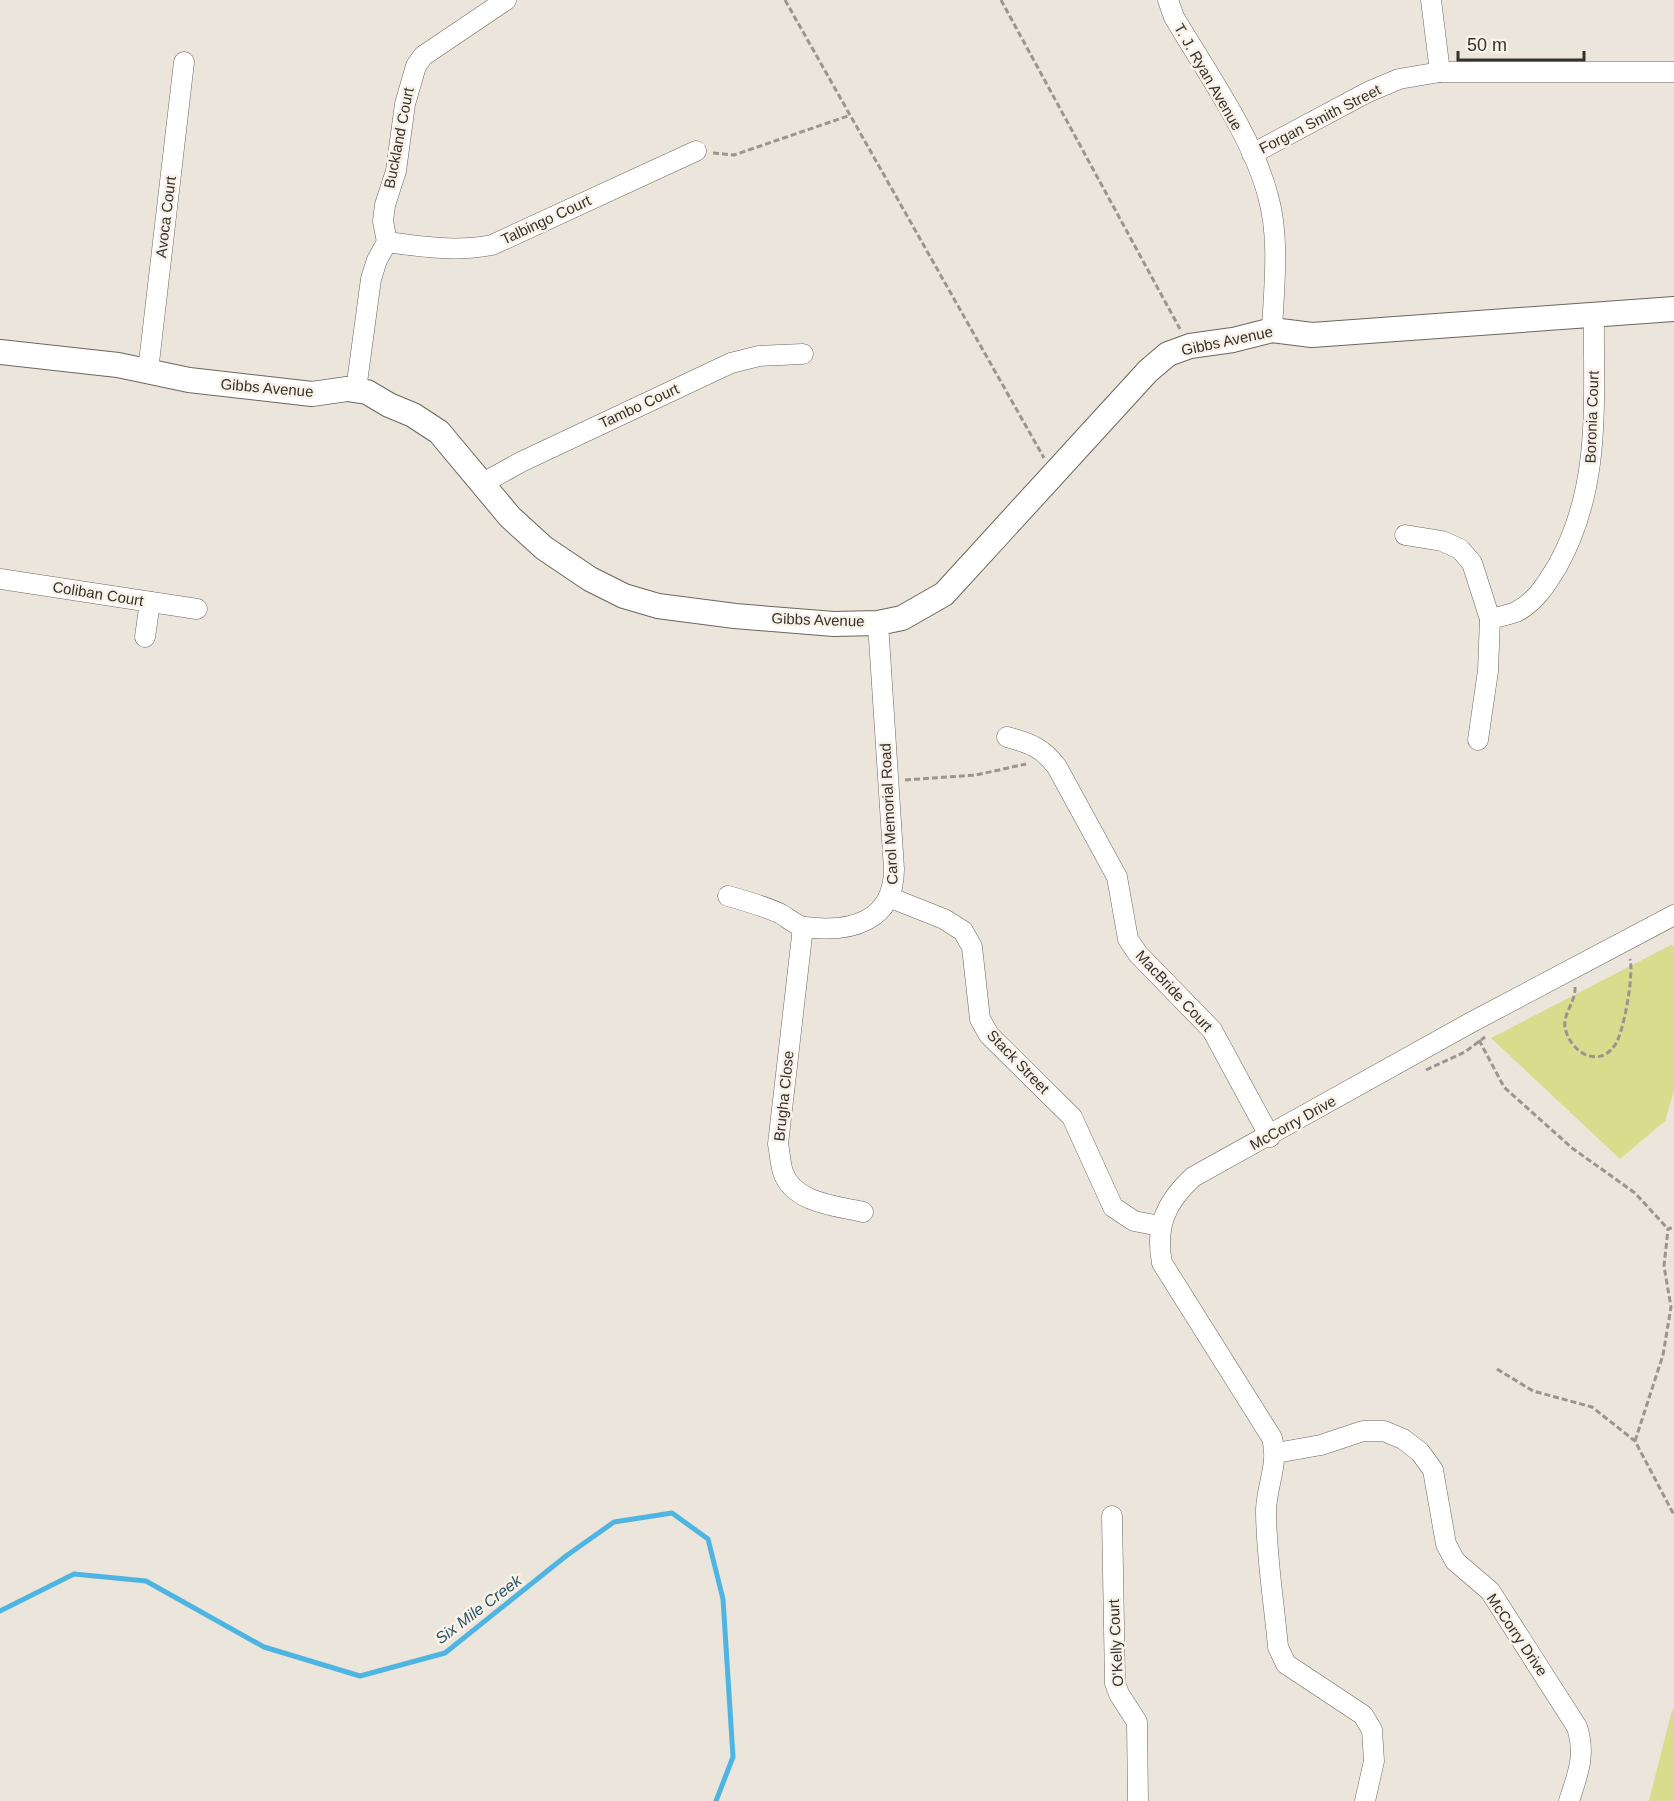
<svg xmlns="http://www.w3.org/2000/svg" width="1674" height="1801" viewBox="0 0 1674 1801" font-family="Helvetica,sans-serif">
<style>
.green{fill:#d9dc8c}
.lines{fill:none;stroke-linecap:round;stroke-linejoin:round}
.stream{stroke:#4eb5e2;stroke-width:5}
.minor-casing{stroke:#6c665d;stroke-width:21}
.tertiary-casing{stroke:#6c665d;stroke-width:26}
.path{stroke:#9a958e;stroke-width:3;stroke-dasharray:6 3;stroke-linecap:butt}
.minor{stroke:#fff;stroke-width:20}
.tertiary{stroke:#fff;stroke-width:24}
.labels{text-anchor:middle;stroke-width:5;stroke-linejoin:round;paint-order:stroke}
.street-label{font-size:15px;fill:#35322e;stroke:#f9f2e8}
.water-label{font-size:16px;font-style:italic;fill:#2a5569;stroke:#f9f2e8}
</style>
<rect width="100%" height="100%" fill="#ece5db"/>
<g class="green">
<polygon points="1671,945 1674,946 1674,1091 1665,1121 1620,1159 1491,1038"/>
<polygon points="1674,1707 1674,1801 1649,1801 1671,1714"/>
</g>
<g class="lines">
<polyline class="stream" points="0,1611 74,1574 146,1581 264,1647 360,1676 445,1653 566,1556 614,1522 672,1513 708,1539 723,1599 733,1757 716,1801"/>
<defs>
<g id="minor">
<path d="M1168,0L1174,17C1205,70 1253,137 1268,196C1280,238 1274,287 1272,330"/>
<polyline points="1431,0 1440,72"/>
<polyline points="1252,154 1368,92 1399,79 1440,72 1674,72"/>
<path d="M387,242C423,247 456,252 492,245L696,151"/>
<polyline points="148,371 184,62"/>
<polyline points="356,390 371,279 377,260 387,242 383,221 385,205 396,171 405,104 416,66 423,56 506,0"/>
<polyline points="483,483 521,462 731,363 759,356 803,354"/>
<polyline points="1405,535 1442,541 1460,549 1472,563 1490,619 1488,671 1478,740"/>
<polyline points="0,579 197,609"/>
<path d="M1490,619C1498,617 1508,615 1516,612C1536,602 1547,583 1558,565C1602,485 1593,403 1594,315"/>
<polyline points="145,637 150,602"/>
<path d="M1007,737C1030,743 1043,748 1057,767L1117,877L1128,939L1138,954L1212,1030L1270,1137"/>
<path d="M728,896C746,901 764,906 781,914C788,918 796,926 805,927C850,933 894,922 894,869L878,623"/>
<polyline points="891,898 944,919 963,931 972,947 980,1019 989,1035 1072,1117 1113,1207 1134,1221 1160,1226"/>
<path d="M803,927L778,1144C780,1153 780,1163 783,1172C793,1203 837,1206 863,1212"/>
<path d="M1276,1453L1321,1445L1363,1431H1384L1403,1439L1420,1452L1433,1470L1446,1544L1455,1561L1490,1591L1577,1727C1586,1754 1578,1774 1569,1801"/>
<polyline points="1112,1516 1115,1683 1119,1694 1137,1722 1138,1801"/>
<path d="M1365,1801L1374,1761L1372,1730L1363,1715L1286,1664L1278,1647C1274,1602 1266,1555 1266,1510C1267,1484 1279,1464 1272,1438L1162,1263C1155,1226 1166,1202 1193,1177L1470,1023L1674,915"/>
</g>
<polyline id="tertiary" points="0,352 118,365 189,380 312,394 347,389 367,392 389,405 413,415 439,432 510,517 544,548 590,579 624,596 658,606 735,616 834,624 878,623 902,618 944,594 1148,371 1168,354 1190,346 1233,340 1272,330 1312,335 1674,309"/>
</defs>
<use href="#minor" class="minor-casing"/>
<use href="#tertiary" class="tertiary-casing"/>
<g class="path">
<polyline points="785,0 1044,458"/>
<polyline points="1001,0 1180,329"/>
<polyline points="713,153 734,155 848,116"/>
<polyline points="905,780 976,775 1026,764"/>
<path d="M1575,987C1576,1002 1563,1013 1565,1027C1569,1051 1598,1070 1615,1045C1624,1032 1634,974 1630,959"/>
<polyline points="1479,1040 1504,1087 1572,1148 1635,1193 1668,1229"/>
<polyline points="1426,1070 1465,1052 1485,1037"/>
<polyline points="1497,1369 1533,1391 1592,1407 1635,1441 1674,1515"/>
<polyline points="1635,1441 1663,1355 1671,1307 1664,1266 1668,1229 1674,1227"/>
</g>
<use href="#minor" class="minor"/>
<use href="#tertiary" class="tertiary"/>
</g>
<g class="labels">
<g class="street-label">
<text transform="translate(1208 77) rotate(60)" y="5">T. J. Ryan Avenue</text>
<text transform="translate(1320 119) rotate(-27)" y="5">Forgan Smith Street</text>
<text transform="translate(399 138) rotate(-79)" y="5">Buckland Court</text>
<text transform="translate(166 217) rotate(-83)" y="5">Avoca Court</text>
<text transform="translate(546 220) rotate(-25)" y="5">Talbingo Court</text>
<text transform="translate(1227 341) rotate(-12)" y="5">Gibbs Avenue</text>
<text transform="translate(267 388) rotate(5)" y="5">Gibbs Avenue</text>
<text transform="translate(639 406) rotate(-25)" y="5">Tambo Court</text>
<text transform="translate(1592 417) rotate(-88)" y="5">Boronia Court</text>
<text transform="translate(98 594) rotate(9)" y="5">Coliban Court</text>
<text transform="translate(818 620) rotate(2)" y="5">Gibbs Avenue</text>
<text transform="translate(889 814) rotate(-93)" y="5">Carol Memorial Road</text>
<text transform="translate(1174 991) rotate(47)" y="5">MacBride Court</text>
<text transform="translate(1018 1062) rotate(46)" y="5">Stack Street</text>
<text transform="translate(784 1096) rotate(-84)" y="5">Brugha Close</text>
<text transform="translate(1293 1123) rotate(-29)" y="5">McCorry Drive</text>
<text transform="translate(1517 1635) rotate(56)" y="5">McCorry Drive</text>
<text transform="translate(1116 1643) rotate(-93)" y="5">O'Kelly Court</text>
</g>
<g class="water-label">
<text transform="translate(478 1609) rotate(-37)" y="6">Six Mile Creek</text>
</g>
</g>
<path d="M1458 51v9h126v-9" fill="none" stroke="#35322e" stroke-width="3"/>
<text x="1467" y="51" font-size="18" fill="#35322e" stroke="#f9f2e8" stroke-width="4.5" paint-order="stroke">50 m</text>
</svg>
